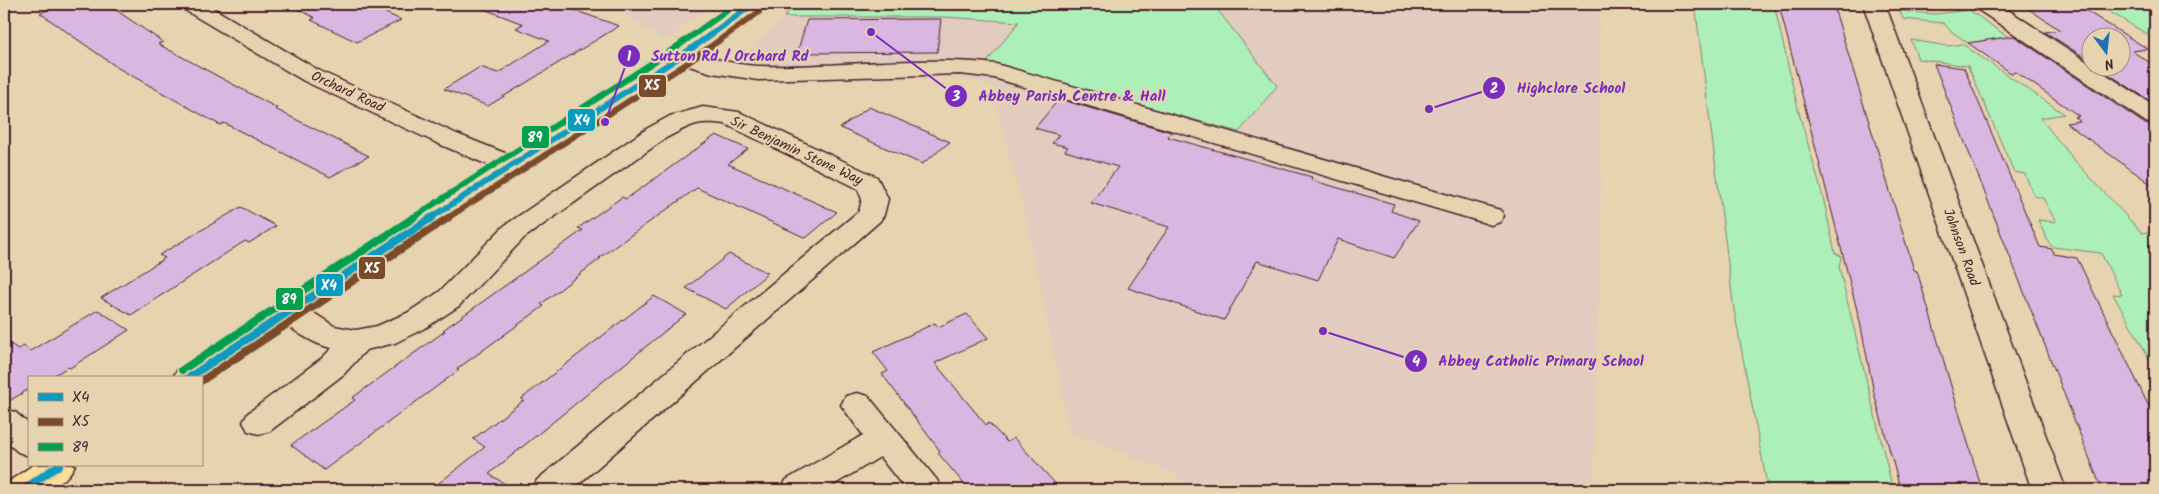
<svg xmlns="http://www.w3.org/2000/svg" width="2159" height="494" viewBox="0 0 2159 494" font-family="Kalam,sans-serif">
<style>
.built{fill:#e2cbbf}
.green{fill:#adefb8;stroke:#7c8772}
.building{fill:#dab7e1;stroke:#4a1f2b}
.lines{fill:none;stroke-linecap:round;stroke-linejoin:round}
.minor-casing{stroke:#4a1f2b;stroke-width:3}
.major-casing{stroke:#4a1f2b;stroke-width:3}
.minor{fill:#e6d3b0;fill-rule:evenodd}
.major{fill:#fdde96;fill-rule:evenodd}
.bus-1-far1-casing{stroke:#e6d3b0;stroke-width:9}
.bus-1-casing{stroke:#e6d3b0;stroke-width:12}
.bus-2-far1-casing{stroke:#e6d3b0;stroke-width:9}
.bus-2-casing{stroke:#e6d3b0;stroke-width:12}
.bus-3-far1-casing{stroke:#e6d3b0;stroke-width:9}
.bus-3-casing{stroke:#e6d3b0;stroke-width:12}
.bus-1-far1{stroke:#079bbe;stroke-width:6}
.bus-1{stroke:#079bbe;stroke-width:8}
.bus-2-far1{stroke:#7a4b2a;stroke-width:6}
.bus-2{stroke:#7a4b2a;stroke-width:8}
.bus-3-far1{stroke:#049f4f;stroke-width:6}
.bus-3{stroke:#049f4f;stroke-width:8}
.labels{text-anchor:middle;stroke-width:4.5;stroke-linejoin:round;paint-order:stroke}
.street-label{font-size:14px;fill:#4a1f2b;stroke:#e6d3b0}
.leader{fill:none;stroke:#7b2cbf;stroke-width:2}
.callout-dot{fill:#7b2cbf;stroke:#e6d3b0;stroke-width:2}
.mark-label{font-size:15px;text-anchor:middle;font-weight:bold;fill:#fff}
.callout-label{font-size:15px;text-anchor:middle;font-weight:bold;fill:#7b2cbf;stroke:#e6d3b0;stroke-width:4.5;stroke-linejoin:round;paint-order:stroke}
.line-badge{stroke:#e6d3b0;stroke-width:2}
.badge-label{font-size:14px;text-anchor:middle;font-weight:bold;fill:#fff}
</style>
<rect width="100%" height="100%" fill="#e6d3b0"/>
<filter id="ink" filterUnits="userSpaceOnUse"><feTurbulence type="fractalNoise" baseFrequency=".02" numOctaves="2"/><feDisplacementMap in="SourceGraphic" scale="10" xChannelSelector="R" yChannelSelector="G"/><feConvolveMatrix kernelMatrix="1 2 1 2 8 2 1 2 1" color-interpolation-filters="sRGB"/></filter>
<g filter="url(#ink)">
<g class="built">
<polygon points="612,4 713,4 664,41"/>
<polygon points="1213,4 1599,4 1601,212 1593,490 1186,490 1179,476 1116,449 1070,432 1029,230 991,85 963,78 721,79 784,17 944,17 1020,22 987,63 1277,86"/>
</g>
<g class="green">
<polygon points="795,4 1213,4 1277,86 1239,132 986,63 1019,22 944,17 784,17"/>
<polygon points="1695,4 1774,4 1799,113 1823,197 1835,253 1841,256 1839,267 1893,490 1768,490 1734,310"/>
<polygon points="2097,4 2155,4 2155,39"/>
<polygon points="1969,10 2008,37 1968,43 1951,31 1943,23 1903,19 1900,11 1935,14"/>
<polygon points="1911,40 1948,46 1962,44 2064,114 2040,118 2075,161 2142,233 2155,231 2155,369 2113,294 2122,295 2101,253 2053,247 2049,244 2038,220 2056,222 2043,198 2034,196 2025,174 2014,172 1968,66 1918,59"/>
</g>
<g class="building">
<polygon points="64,4 107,4 163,42 158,44 277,108 275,109 369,156 330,177 224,123 220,125 118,68 40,13"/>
<polygon points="288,4 366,4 401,20 357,42 311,20 315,18"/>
<polygon points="476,4 557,4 619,26 488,106 444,89 480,67 498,73 549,41 516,28 523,24 476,6"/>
<polygon points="1798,4 1833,4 1914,270 1917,271 1982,490 1912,490 1900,488 1874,393 1860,322 1779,5 1798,7"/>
<polygon points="2021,4 2075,4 2148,49 2132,51 2155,66 2155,104 2099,68 2122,68 2122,38 2092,38 2092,62 2045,32 2060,30"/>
<polygon points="941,19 937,52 797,53 807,20"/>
<polygon points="2014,36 2145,124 2155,126 2155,187 2066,123 2080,121 2074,117 2079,116 2016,72 2011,73 1968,43"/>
<polygon points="1934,64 1964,68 2040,247 2052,249 2054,254 2077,258 2155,419 2155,490 2102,490"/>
<polygon points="1059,99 1171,132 1168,137 1312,177 1311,180 1394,204 1391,211 1419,221 1394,258 1338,239 1318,280 1257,261 1224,320 1128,288 1169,227 1091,203 1118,167 1065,151 1068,147 1052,143 1059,135 1035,128"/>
<polygon points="869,107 925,131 950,142 922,164 840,128"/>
<polygon points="716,135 748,149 728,164 837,212 806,238 697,188 599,258 601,258 541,304 544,306 457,369 459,370 324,470 291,445 355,400 352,398 445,331 443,330 583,230 578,228 622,197 626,199"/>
<polygon points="241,207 276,226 249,243 245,241 131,315 101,298 165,258 159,255"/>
<polygon points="729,254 768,273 726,309 686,288"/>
<polygon points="654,296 686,314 489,474 515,490 430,490 485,447 473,439 524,400 521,399"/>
<polygon points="98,310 129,330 70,368 68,367 51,377 29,378 29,389 4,404 4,340 18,349 24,346 30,351"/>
<polygon points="967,314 988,338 935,363 986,425 989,423 1007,442 1014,438 1061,490 969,490 938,453 940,451 882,374 888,371 873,352 935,323 938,327"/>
</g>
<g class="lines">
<defs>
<g id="minor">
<polygon points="180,4 206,4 320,71 457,134 520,159 524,165 520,171 511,173 502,171 439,144 304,81 183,9"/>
<polygon points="1863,4 1885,4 2066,490 2032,490"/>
<polygon points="1974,4 1999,4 2092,65 2092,68 2096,68 2155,106 2155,124 2146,122 1977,9"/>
<path d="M681,49C707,56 732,65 759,66C838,68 917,55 996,64L1500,210L1504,216L1500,222L1491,225L1482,222L994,78L960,74L758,80L712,73L673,61L670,56L673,51Z"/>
<path d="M703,107L739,112L877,177L888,199L884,215L880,221L572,490H532L537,480L859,211L862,199L857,188L725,124C696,120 691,125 666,138L524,238L459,306L427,327L395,343L366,350L344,374L270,431L259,434L248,431L243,422L248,413L322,358L332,348C314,345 285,327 275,311L280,304L290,301L300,304L334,326L356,330L377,326L407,313L439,292L504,226L648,128L670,116Z"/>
<polygon points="857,393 868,396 937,480 942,490 906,490 880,457 825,490 781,490 786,480 863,435 841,405 846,396"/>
<polygon points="4,409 15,412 29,424 29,456 18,452 4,440"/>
</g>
<g id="major">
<polygon points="739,4 764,4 761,9 689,61 520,171 201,385 201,378 173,378 177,370 673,51"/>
<path d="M33,465H75C60,494 35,490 6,490L11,480Z"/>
</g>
</defs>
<use href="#minor" class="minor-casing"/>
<use href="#major" class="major-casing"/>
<use href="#minor" class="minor"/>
<use href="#major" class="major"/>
<defs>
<polyline id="bus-1-far1" points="429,219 681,56 753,4"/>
<g id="bus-1">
<polyline points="188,378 431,218"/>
<polyline points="23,490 59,465"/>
</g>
<polyline id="bus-2-far1" points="446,219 686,64 759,12"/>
<polyline id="bus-2" points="201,381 448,218"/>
<polyline id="bus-3-far1" points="411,219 675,48 736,4"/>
<polyline id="bus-3" points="182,370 413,218"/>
</defs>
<use href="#bus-1-far1" class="bus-1-far1-casing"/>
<use href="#bus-1" class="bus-1-casing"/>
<use href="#bus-2-far1" class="bus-2-far1-casing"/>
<use href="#bus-2" class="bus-2-casing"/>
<use href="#bus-3-far1" class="bus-3-far1-casing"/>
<use href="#bus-3" class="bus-3-casing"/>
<use href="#bus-1-far1" class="bus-1-far1"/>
<use href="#bus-1" class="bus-1"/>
<use href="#bus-2-far1" class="bus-2-far1"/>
<use href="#bus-2" class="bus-2"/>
<use href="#bus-3-far1" class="bus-3-far1"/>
<use href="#bus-3" class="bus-3"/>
</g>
</g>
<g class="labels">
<g class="street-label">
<text transform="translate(348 91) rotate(25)" y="5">Orchard Road</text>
<text transform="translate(797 150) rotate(25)" y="5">Sir Benjamin Stone Way</text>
<text transform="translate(1962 247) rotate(70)" y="5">Johnson Road</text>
</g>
</g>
<path class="leader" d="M605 122L629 56M1429 109L1494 88M871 32L956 96M1323 331L1416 361"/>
<g class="callout-dot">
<circle cx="605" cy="122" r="5"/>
<circle cx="1429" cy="109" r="5"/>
<circle cx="871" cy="32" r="5"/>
<circle cx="1323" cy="331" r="5"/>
<circle cx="629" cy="56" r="12"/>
<circle cx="1494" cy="88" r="12"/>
<circle cx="956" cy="96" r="12"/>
<circle cx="1416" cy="361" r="12"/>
</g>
<g class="mark-label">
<text x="629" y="61">1</text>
<text x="1494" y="93">2</text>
<text x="956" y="101">3</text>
<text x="1416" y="366">4</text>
</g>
<g class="callout-label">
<text x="730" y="61">Sutton Rd / Orchard Rd</text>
<text x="1571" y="93">Highclare School</text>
<text x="1072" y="101">Abbey Parish Centre &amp; Hall</text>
<text x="1541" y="366">Abbey Catholic Primary School</text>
</g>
<g class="line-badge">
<rect x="638" y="74" width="29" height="24" rx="5" fill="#7a4b2a"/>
<rect x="567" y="108" width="29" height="24" rx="5" fill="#079bbe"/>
<rect x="521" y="125" width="29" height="24" rx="5" fill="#049f4f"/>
<rect x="358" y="256" width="28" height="24" rx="5" fill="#7a4b2a"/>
<rect x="315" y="273" width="29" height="24" rx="5" fill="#079bbe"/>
<rect x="275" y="287" width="29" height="24" rx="5" fill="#049f4f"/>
</g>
<g class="badge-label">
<text x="652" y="90">X5</text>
<text x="582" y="125">X4</text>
<text x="535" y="142">89</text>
<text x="372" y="273">X5</text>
<text x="329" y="290">X4</text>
<text x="289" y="304">89</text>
</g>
<rect width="2159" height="494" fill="none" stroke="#e6d3b0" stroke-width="20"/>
<rect x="10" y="10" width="2139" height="474" fill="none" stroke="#4a1f2b" stroke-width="2" filter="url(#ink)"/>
<rect x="28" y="376" width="175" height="90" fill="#e6d3b0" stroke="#a88b7b"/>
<rect x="38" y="393" width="25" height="8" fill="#079bbe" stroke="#a88b7b"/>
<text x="72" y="402" font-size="15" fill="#4a1f2b">X4</text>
<rect x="38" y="418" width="25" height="8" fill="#7a4b2a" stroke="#a88b7b"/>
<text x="72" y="426" font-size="15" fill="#4a1f2b">X5</text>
<rect x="38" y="443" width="25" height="8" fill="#049f4f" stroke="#a88b7b"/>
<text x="72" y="452" font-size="15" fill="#4a1f2b">89</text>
<g transform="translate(2106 52) rotate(165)"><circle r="24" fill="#e6d3b0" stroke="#a88b7b"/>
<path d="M0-4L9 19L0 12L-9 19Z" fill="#1f6fb2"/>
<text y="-8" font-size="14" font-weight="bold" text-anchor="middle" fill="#4a1f2b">N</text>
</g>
</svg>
